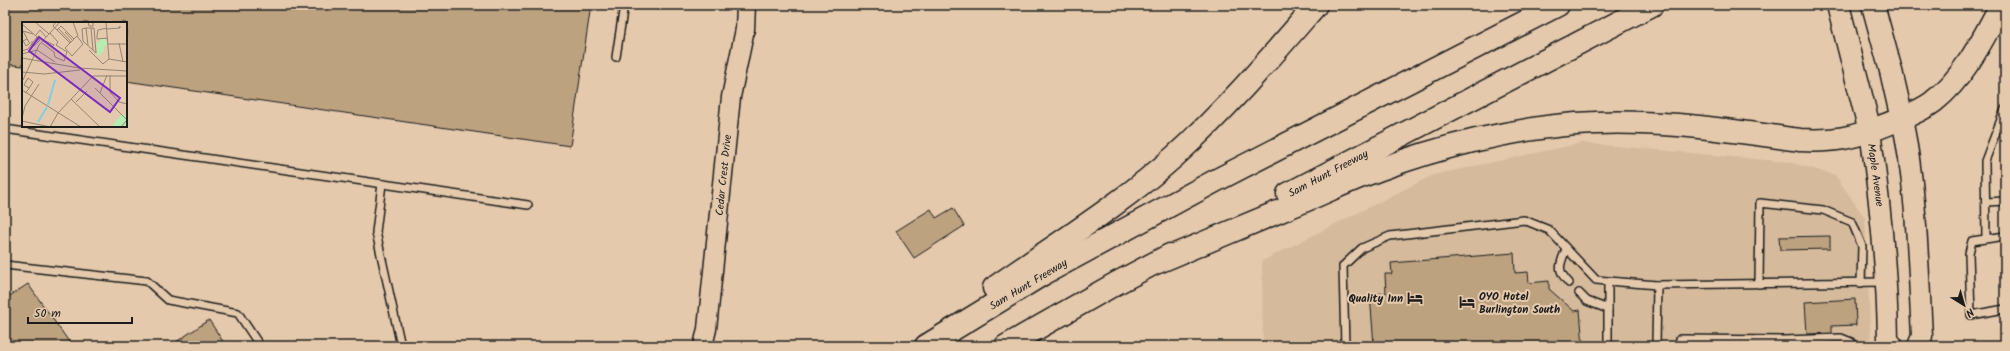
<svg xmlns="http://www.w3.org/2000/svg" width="2010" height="351" viewBox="0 0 2010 351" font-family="Kalam,sans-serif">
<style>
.built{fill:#d5ba9c}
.building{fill:#bda280;stroke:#1c1c1c}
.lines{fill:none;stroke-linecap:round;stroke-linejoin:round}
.service-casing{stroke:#1c1c1c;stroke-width:10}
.tertiary-casing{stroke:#1c1c1c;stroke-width:21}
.secondary-casing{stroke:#1c1c1c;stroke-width:23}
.primary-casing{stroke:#1c1c1c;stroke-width:25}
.motorway-casing{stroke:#1c1c1c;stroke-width:25}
.service{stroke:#e5c9ac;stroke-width:7}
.tertiary{stroke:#e5c9ac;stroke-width:18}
.secondary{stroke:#e5c9ac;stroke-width:20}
.primary{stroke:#e5c9ac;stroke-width:22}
.motorway{stroke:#e5c9ac;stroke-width:22}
.labels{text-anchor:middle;stroke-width:4;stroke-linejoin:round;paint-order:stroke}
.street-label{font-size:11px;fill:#1c1c1c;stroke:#e5c9ac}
.poi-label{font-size:11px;font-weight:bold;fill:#1c1c1c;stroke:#e5c9ac;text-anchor:start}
.inset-river{fill:none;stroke:#81cde1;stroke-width:2}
.inset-road{fill:none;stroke:#958472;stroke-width:1}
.view{fill:#7b2cbf;fill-opacity:0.15;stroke:#7b2cbf;stroke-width:2}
.inset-edge{fill:none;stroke:#1c1c1c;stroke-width:2}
</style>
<rect width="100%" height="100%" fill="#e5c9ac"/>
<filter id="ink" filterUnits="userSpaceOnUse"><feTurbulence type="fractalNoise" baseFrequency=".025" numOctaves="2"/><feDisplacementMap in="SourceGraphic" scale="8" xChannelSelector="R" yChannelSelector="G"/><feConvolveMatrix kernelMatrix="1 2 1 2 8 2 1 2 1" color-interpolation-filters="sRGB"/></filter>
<g filter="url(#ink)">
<polygon class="built" points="1582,143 1789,162 1835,175 1865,218 1871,346 1263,346 1262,261 1433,175"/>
<g class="building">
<polygon points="5,5 591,5 570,146 126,81 126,23 23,23 23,66 5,64"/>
<polygon points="953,208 964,226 914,258 896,231 931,209 936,218"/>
<polygon points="1830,236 1830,249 1780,250 1779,237"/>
<polygon points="1514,253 1515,273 1528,272 1529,283 1549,281 1549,289 1574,311 1580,310 1583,346 1374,346 1370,294 1386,293 1385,274 1392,274 1391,263"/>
<polygon points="28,284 72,346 5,346 5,299"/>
<polygon points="1855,299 1856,325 1832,326 1832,333 1807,334 1805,302"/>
<polygon points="209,320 226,346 170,346"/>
</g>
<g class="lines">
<defs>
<g id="service">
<polyline points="616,57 624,5"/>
<polyline points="5,129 528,205"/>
<polyline points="382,184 376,232 401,346"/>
<polyline points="1986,202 2005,201"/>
<polyline points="2005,236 1972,241 1969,253 1971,315 2005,309"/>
<polyline points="1986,238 1985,161 2005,109"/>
<path d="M1566,249C1560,265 1556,269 1569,283"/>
<polyline points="5,265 147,281 168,300 238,313 260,346"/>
<polyline points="1608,281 1608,346"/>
<polyline points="1759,284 1760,203 1823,210 1852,222 1862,246 1861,283"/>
<polyline points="1579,293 1587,301 1608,309"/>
<polyline points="1345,346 1343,266 1362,248 1390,236 1524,220 1549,230 1596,280 1657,285 1884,282"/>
<polyline points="1656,346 1657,285"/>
<polyline points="1680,346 1680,339 1784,340 1841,338 1851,342 1853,346"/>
</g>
<polyline id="tertiary" points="703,346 707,329 731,97 745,29 746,5"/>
<g id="secondary">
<path d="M1902,119C1917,190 1918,264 1922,336L1918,346"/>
<path d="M1870,131C1880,201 1887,270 1888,340L1893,346"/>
</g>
<g id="primary">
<polyline points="1838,5 1870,131"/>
<polyline points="1873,5 1891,71 1902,119"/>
</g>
<g id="motorway">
<polyline points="1288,194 1652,5"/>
<path d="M1158,262C1204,243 1251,223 1297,204C1324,193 1350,180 1378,170C1439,147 1511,129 1576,124C1651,118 1726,130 1800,140C1833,142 1853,138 1883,126C1900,119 1918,113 1933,102C1964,78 1983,39 2001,5"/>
<path d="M994,288C1055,245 1119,206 1175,156C1226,110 1271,57 1316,5"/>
<polyline points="926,346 1043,274 1215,181 1558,5"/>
<polyline points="1006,346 1115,284 1170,255"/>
</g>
</defs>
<use href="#service" class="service-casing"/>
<use href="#tertiary" class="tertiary-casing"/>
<use href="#secondary" class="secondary-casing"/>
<use href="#primary" class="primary-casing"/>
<use href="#motorway" class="motorway-casing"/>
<use href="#service" class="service"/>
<use href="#tertiary" class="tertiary"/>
<use href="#secondary" class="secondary"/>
<use href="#primary" class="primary"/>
<use href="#motorway" class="motorway"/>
</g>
</g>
<defs>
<symbol id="hotel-bare" viewBox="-9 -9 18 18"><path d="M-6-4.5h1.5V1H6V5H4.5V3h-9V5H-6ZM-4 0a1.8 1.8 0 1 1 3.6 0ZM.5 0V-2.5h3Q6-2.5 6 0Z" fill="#1c1c1c" stroke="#e5c9ac" stroke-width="2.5" paint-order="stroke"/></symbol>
</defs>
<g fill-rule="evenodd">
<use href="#hotel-bare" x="1404" y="287" width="22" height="22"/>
<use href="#hotel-bare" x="1456" y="291" width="22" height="22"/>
</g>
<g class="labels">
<g class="street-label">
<text transform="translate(1328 173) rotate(-28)" y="4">Sam Hunt Freeway</text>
<text transform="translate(723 175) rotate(-84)" y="4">Cedar Crest Drive</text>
<text transform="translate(1876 175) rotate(82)" y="4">Maple Avenue</text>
<text transform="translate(1028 284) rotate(-31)" y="4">Sam Hunt Freeway</text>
</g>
<g class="poi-label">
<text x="1479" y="300">OYO Hotel<tspan x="1479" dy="13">Burlington South</tspan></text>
<text x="1403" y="302" text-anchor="end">Quality Inn</text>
</g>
</g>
<g transform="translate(22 22)">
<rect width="105" height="105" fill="#e5c9ac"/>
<path d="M78,17H83L86,23L82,24V29L76,35L74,20H78ZM100,92L105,94V105H89Z" fill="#b3edb1"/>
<path class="inset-river" d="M26,83L33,58M16,100L25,85"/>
<path class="inset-road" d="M13,0L27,12M34,0L31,4L48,21L43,26L50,34L61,22L55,14L48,21M51,0L56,14M66,0L67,4H71V0M0,2L15,15L32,23L30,25L24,19M36,6L49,20M64,6H72L74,31L61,19L60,7ZM64,6L66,23M69,6L71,28M85,6L76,8L75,14V17L86,16M85,7L98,6V4L96,6M35,8L39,4L52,17M43,10L51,19M14,13L18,8L24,15M5,17L1,19L3,22L4,24L7,22M10,19V25L13,23L18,18L14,17L15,20M20,21L32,30L33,35L42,39L45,30L34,23L36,20L28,11M97,21L101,40M8,22L1,9L11,12M86,22H105M67,28L81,42L87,37L84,0M0,29L6,27L15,15M0,32L15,28L33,40M0,36L57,46L105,49M87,37L105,40M0,50L22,52L58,48M88,53V70L97,80L105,82M1,58L17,23L38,0M73,66L105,98L99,105M0,68L59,105M3,71L6,68L11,60L6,56L2,63L7,66M78,71L85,53M49,77L78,105M54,80L65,69M0,96L3,84L17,62M0,99L28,105M28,105L36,91L71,54H105"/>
<path class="view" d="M17,15L98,76L88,90L7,29Z"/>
<rect width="105" height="105" class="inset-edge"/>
</g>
<rect width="2010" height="351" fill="none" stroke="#e5c9ac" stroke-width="20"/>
<rect x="10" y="10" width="1990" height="331" fill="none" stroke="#1c1c1c" stroke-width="1.5" filter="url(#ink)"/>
<g transform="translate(1964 305) rotate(143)" stroke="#e5c9ac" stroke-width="3" paint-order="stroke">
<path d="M0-3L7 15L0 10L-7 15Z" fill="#1c1c1c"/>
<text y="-6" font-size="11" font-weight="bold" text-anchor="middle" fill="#1c1c1c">N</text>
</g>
<path d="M28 317v6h104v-6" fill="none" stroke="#1c1c1c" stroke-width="2"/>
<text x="34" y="317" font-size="12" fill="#1c1c1c" stroke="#e5c9ac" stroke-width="3" paint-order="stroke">50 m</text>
</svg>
